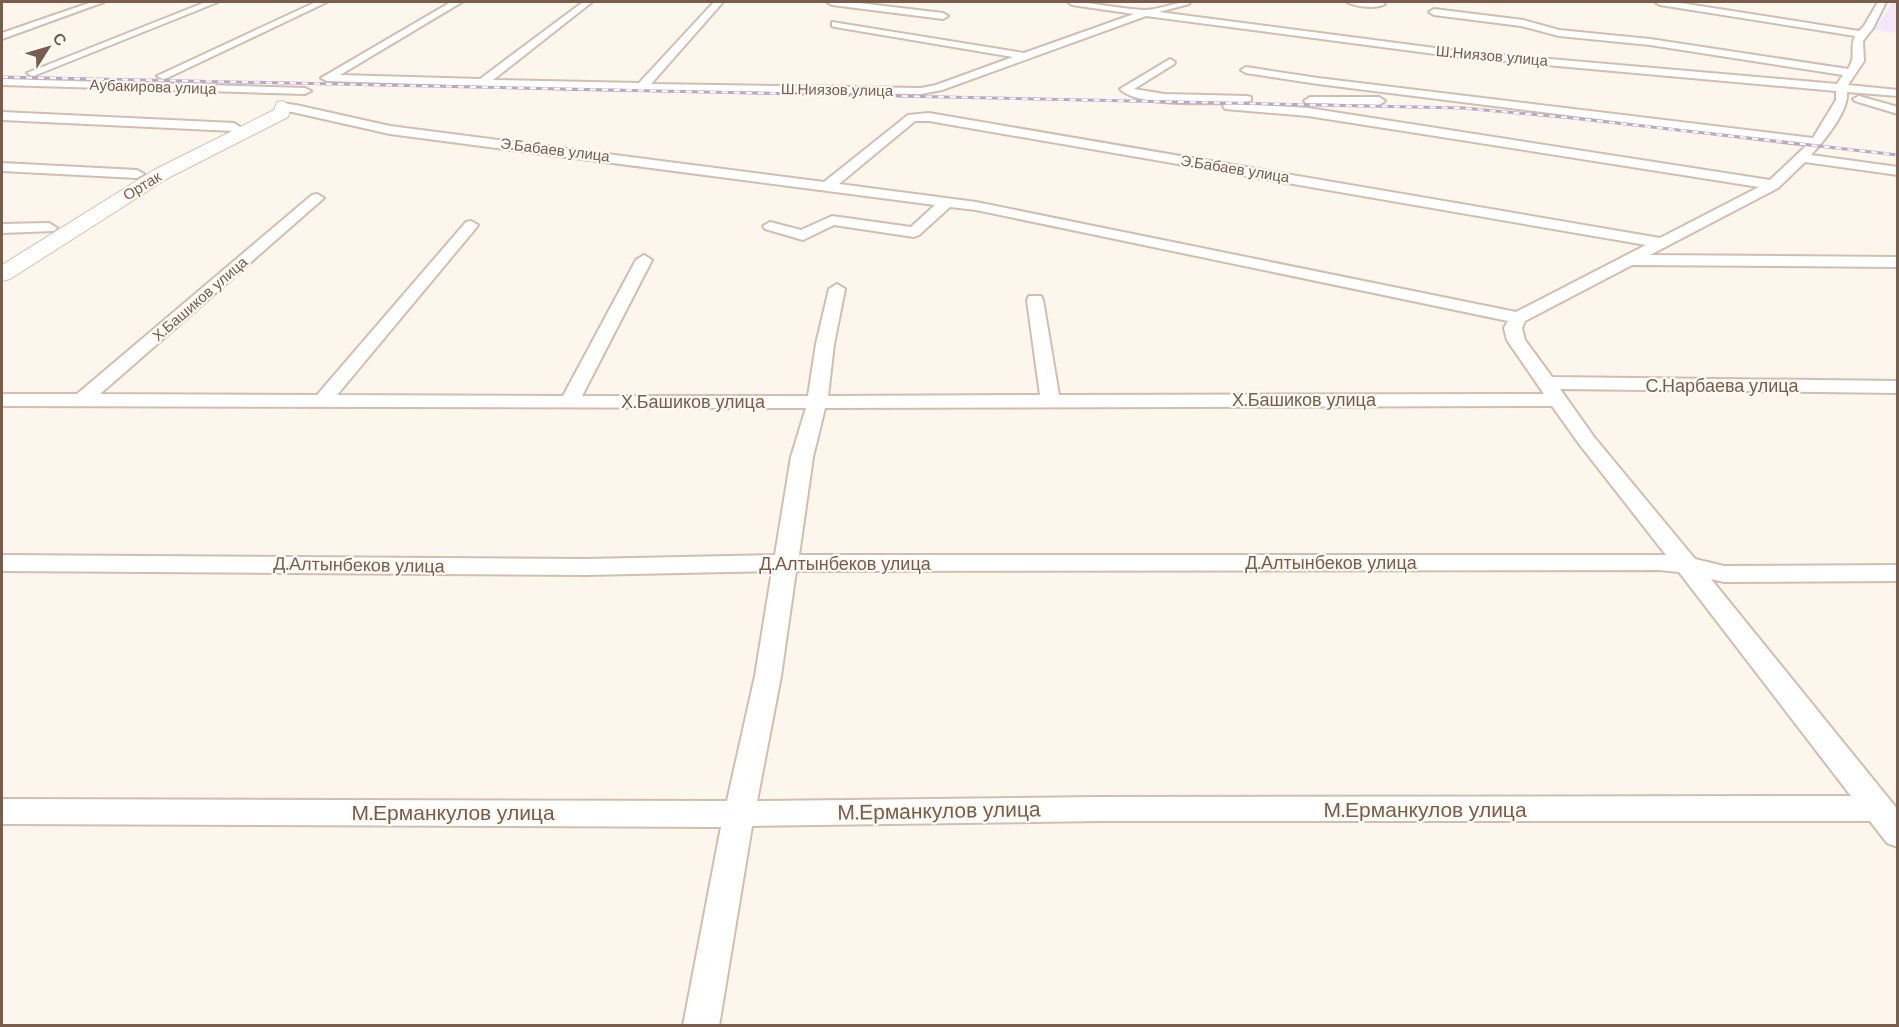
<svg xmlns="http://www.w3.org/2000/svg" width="1899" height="1027" viewBox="0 0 1899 1027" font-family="'DM Sans',sans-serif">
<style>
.education{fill:#f3e8fa}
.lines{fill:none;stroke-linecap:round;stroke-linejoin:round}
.street-casing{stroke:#d1beb0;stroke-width:4}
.secondary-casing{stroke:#d6c0b0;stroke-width:2}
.street{fill:#fff;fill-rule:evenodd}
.secondary{fill:#fff;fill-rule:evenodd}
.rail-casing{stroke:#b9a8c9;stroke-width:3}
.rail{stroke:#fffaf3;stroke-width:2;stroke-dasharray:6;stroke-linecap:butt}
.labels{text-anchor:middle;stroke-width:4.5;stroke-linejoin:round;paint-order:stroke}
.far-street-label{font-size:15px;fill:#7a5c4d;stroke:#fffaf3}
.street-label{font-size:18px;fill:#7a5c4d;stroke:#fffaf3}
.near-street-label{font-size:21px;fill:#7a5c4d;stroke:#fffaf3}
</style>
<rect width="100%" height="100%" fill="#fdf6ec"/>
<polygon class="education" points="1898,2 1897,33 1874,30 1892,3"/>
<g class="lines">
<defs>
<g id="street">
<polygon points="92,2 104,2 2,39 2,33"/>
<polygon points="206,2 218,2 36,75 32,76 27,73"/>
<polygon points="316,2 327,2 167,78 163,79 157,76"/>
<path d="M451,2H462L340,75L480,79L583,2H592L493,80L639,83L714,2H723L651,84L921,88L936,85L1013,57L835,27L832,26V22L1024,53L1134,14L1072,5L1068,2C1094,2 1118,9 1144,10C1159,10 1174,2 1190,2L1189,4L1159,12L1458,51L1837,84L1843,75L1650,45L1559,36L1521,26L1434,15L1429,12L1434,9L1523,20L1559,30L1650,39L1848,69C1857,56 1849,49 1855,36L1660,5L1655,2H1674L1859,31L1864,26L1878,2H1886L1873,28L1863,41L1864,61L1848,85L1898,90V96L1847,92C1849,111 1824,141 1811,155L1898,167V175L1805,162L1778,188L1650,255L1898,257V267L1632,265L1525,321L1522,328L1525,340L1552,377L1898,381V393L1560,389L1594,437L1695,559L1724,566L1898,565V581L1724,582L1711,579L1898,810V847L1887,843L1870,821H1099L752,826L719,1026H683L721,827L2,824V799L727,801L755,676L772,571L586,575L2,571V555L586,559L775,555L791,457L806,408L2,406V394H77L312,195L317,194L324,198L100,394L317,395L466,222L471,221L478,225L476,228L337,395L563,396L636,260L644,255L652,260L582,396H808L816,344L829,289L837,284L845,289L834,344L828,396L1040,395L1027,300L1029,296H1041L1043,300L1059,395L1544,394L1507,340L1504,328L1508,321L976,210L950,207L919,235L914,237L834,225L803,240L765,229L763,226L770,222L801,230L832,216L911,227L935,205L390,134L279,109V103L296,105L390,126L824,182L908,115L929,113L1660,238L1759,187L1308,116L1225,109L1223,106L1228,103C1203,103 1138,107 1120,89L1170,59L1175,62L1174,64L1134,89L1164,94L1247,96L1251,97V101L1231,103L1308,108L1770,180L1807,145L1318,84L1246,73L1241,70L1246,67L1318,78L1813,138L1836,100V91L1458,57L1146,16L942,90L921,94L578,89L327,81L321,78ZM915,121H929L1646,245L1516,312L976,202L839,184ZM1552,406L1580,445L1666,555H799L813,457L825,408ZM1659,570L1679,572L1851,796L1099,797L757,801L781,676L796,571Z"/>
<polygon points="827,2 850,2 943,13 948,16 943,19 832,5"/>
<path d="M1347,2H1381L1385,4C1376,9 1356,7 1347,2Z"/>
<polygon points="2,79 305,88 311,91 305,94 2,85"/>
<polygon points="1859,96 1898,107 1898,114 1855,101 1853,99"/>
<polygon points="1310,97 1379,97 1385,101 1379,105 1306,103 1304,101"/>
<polygon points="2,112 234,123 240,127 234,131 2,120"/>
<polygon points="2,163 137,170 144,174 137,178 2,171"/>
<polygon points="49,223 57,228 54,231 2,233 2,224"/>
</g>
<polygon id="secondary" points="283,101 291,106 288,117 168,178 10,279 2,281 2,265 154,170 274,110 277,102"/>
</defs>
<use href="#street" class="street-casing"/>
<use href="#secondary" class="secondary-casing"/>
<use href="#street" class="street"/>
<use href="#secondary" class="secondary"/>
<defs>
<polyline id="rail" points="2,77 1463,108 1572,118 1898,155"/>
</defs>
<use href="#rail" class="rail-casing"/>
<use href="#rail" class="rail"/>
</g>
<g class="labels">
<g class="far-street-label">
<text transform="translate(1492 56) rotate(5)" y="5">Ш.Ниязов улица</text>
<text transform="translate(153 87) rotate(2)" y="5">Аубакирова улица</text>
<text transform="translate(837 90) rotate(1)" y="5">Ш.Ниязов улица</text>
<text transform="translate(555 150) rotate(7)" y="5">Э.Бабаев улица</text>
<text transform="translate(1235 169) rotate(9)" y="5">Э.Бабаев улица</text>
<text transform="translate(142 186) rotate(-31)" y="5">Ортак</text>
<text transform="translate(200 299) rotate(-41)" y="5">Х.Башиков улица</text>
</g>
<g class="street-label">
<text x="1722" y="392">С.Нарбаева улица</text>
<text x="1304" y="406">Х.Башиков улица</text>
<text x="693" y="408">Х.Башиков улица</text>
<text x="1331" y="569">Д.Алтынбеков улица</text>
<text x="845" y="570">Д.Алтынбеков улица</text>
<text transform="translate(359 565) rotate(1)" y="6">Д.Алтынбеков улица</text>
</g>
<g class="near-street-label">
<text x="1425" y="817">М.Ерманкулов улица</text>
<text transform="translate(939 811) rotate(-1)" y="7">М.Ерманкулов улица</text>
<text x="453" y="820">М.Ерманкулов улица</text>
</g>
</g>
<rect width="1899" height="1027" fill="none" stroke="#7a5c4d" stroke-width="6"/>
<g transform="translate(48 48) rotate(53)" stroke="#fffaf3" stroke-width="4.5" paint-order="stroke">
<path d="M0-4.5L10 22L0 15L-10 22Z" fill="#7a5c4d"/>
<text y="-9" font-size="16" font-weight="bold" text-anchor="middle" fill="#7a5c4d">С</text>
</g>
</svg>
